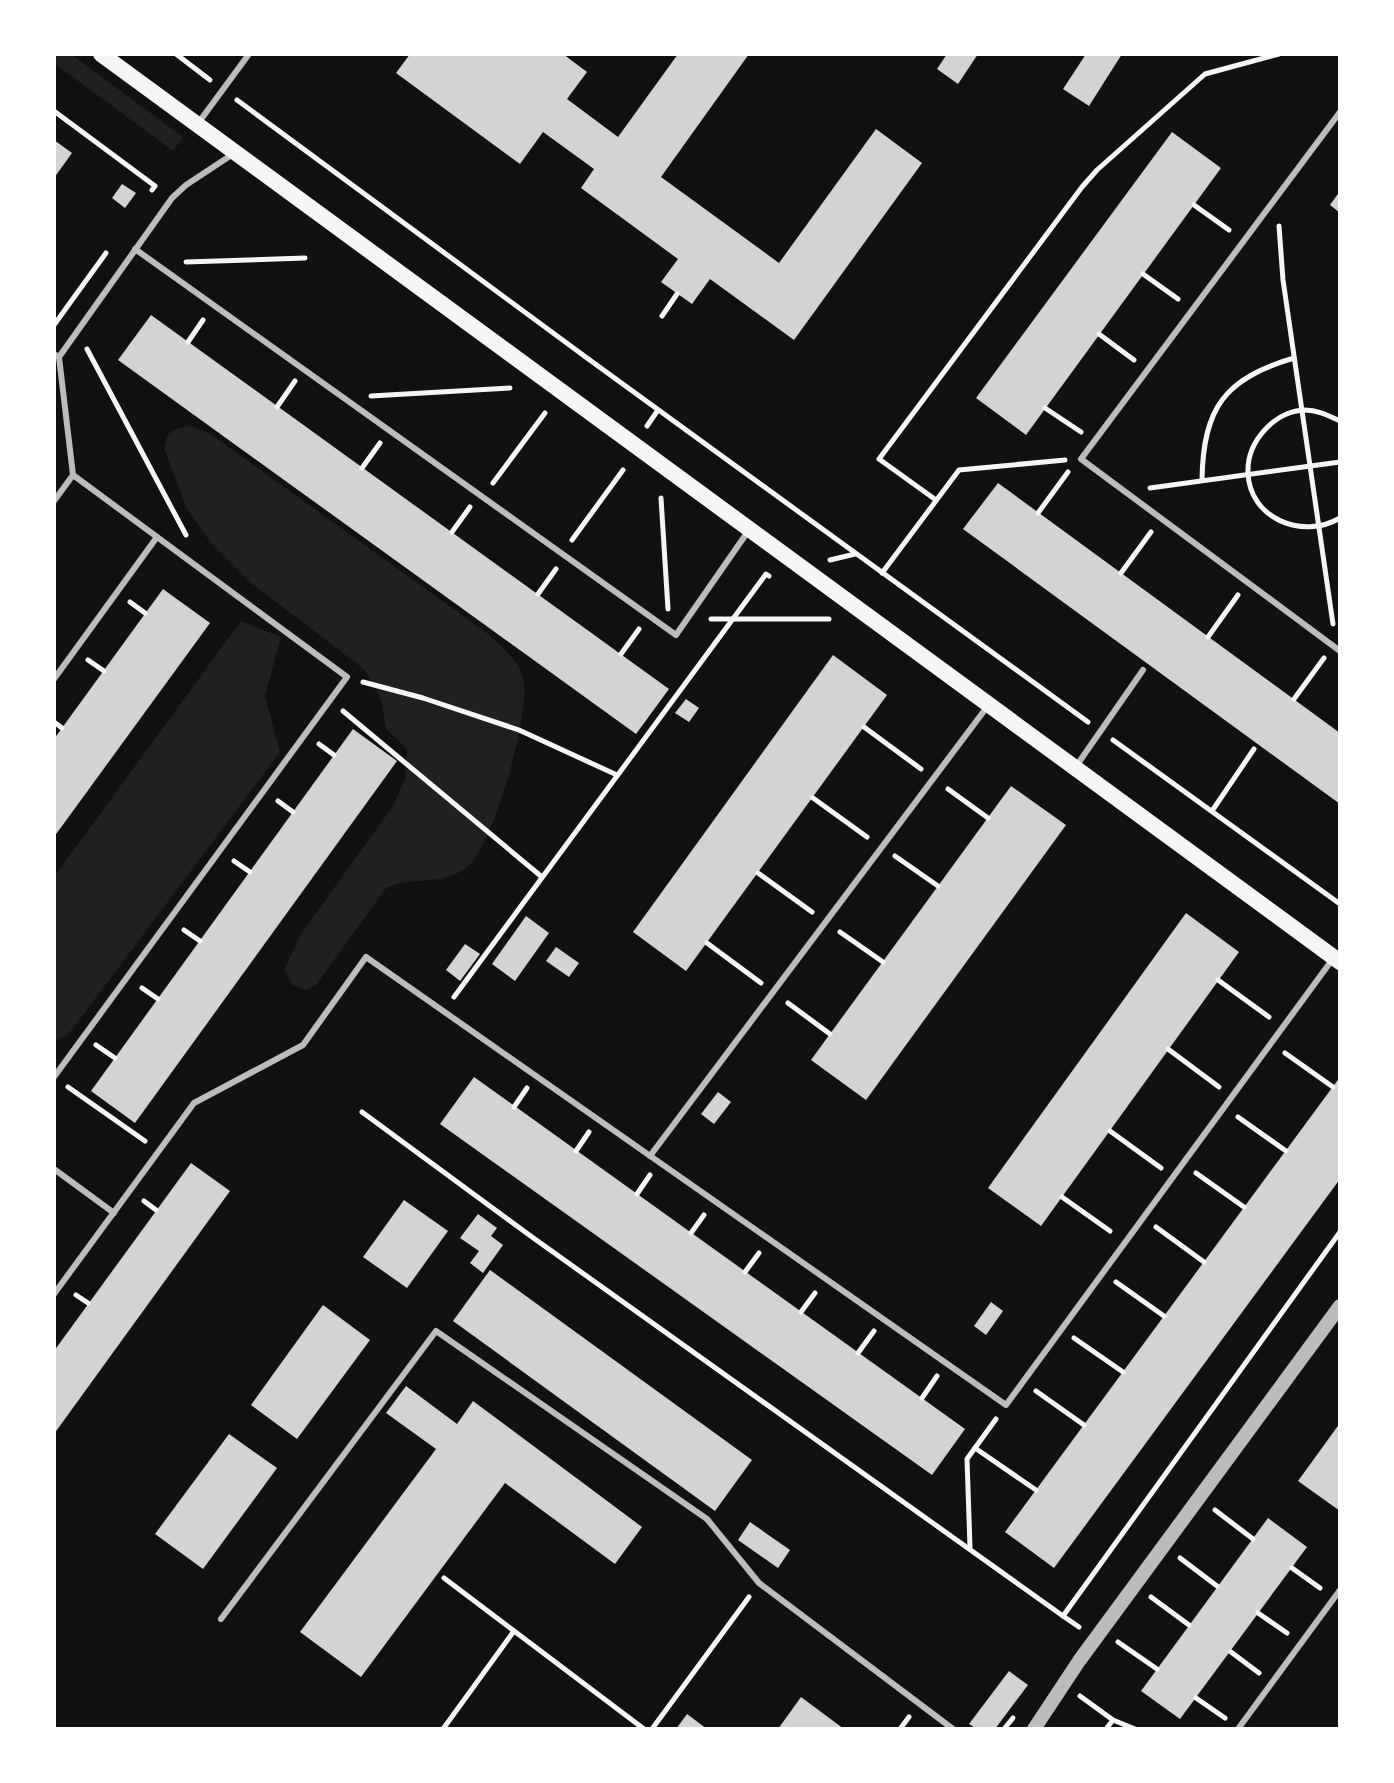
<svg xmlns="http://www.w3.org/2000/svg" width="1394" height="1783" viewBox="0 0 1394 1783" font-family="Barlow,sans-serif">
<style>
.green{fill:#202020}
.building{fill:#d3d3d3}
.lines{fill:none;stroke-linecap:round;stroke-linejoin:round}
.path{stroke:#f5f5f5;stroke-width:5}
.service{stroke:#bcbcbc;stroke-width:6}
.tertiary{stroke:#bcbcbc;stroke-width:14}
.secondary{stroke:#f5f5f5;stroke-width:16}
</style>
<rect width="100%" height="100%" fill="#111"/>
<g class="green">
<polygon points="54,54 71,54 183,137 173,151 54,63"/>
<path d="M192,426L212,435L487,633C501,646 521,662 524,681C530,714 493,848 467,867C439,888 415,875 386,888L316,985L306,990L293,985L284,970L301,934L393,806L405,779L407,749L386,729L381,700L365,670L250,582L211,543L186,507L164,448L168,434L178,428Z"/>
<polygon points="241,621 281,637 265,696 280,752 68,1035 54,1041 54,877"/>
</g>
<g class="building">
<polygon points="410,54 563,54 587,72 567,99 618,137 678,54 749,54 661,177 779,263 876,129 922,163 794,340 710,279 692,304 661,282 678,259 581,188 594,169 543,132 520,164 396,73"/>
<polygon points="947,54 978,54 958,84 937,69"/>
<polygon points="1086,54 1122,54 1089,106 1063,89"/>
<polygon points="1172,132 1221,168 1026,435 976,398"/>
<polygon points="54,140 72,153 54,178"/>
<polygon points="122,184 136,193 125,208 112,198"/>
<polygon points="1340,191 1340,213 1330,205"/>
<polygon points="151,315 669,689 636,734 118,360"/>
<polygon points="998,483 1340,733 1340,804 963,529"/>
<polygon points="163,589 210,623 54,837 54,739"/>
<polygon points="833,655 887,695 686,971 633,932"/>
<polygon points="686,699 699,708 689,722 675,713"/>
<polygon points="353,729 397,761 135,1123 91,1091"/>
<polygon points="1011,786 1066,825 866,1100 811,1060"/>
<polygon points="1186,913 1239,952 1041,1226 988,1188"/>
<polygon points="526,916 549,933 515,981 492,964"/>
<polygon points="465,944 480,954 460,981 446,970"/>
<polygon points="556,947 579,963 569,977 546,961"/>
<polygon points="474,1077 965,1429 932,1475 440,1124"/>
<polygon points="1340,1077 1340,1179 1054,1568 1005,1532"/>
<polygon points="718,1092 731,1102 714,1124 701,1114"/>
<polygon points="191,1163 230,1191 54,1434 54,1351"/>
<polygon points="404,1200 448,1231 407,1288 363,1257"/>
<polygon points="478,1214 497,1228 491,1236 503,1245 483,1273 470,1263 479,1251 460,1238"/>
<polygon points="490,1270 752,1460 715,1511 453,1321"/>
<polygon points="991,1302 1003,1311 986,1335 974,1326"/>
<polygon points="323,1305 370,1340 297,1439 251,1405"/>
<polygon points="406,1386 457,1424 473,1401 642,1527 615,1564 505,1483 361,1677 300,1632 436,1449 386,1413"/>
<polygon points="1340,1423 1340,1511 1298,1481"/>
<polygon points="229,1434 277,1468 203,1569 155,1534"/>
<polygon points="1268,1518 1307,1547 1180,1719 1141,1691"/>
<polygon points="750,1522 790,1550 778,1568 738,1540"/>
<polygon points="1009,1671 1028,1685 995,1729 977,1729 969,1724"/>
<polygon points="801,1697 844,1729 778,1729"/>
<polygon points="687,1714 707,1729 676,1729"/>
</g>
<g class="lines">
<g class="path">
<polyline points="176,54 210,80"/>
<polyline points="237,100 587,358 1088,722"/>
<polyline points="54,111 155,186 152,190"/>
<polyline points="1194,205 1229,230"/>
<polyline points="1279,226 1283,280 1333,624"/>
<polyline points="186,262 305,258"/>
<polyline points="1143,274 1178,299"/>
<polyline points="662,316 677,294"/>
<polyline points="54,325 106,253"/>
<polyline points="1099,334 1134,360"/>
<polyline points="188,342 203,320"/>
<polyline points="87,349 186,535"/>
<polyline points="371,396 510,388"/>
<polyline points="277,407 295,381"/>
<polyline points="1045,408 1081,432"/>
<path d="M1340,421C1329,416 1318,410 1305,410C1274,411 1247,442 1248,472C1249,519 1303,540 1340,518"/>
<polyline points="647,426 658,410"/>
<polyline points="362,468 380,443"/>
<path d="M1202,480C1203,408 1225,378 1294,358"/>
<polyline points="493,483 545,413"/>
<polyline points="1150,488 1340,462"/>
<polyline points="661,498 668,609"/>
<polyline points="936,500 879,459 1082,187 1097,170 1205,74 1279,54"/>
<polyline points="1038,513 1068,472"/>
<polyline points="452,532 470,507"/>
<polyline points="572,540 623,470"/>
<polyline points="830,560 855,554"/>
<polyline points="882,573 959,470 1065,460"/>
<polyline points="1121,573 1151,532"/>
<polyline points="538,594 556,569"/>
<polyline points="130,602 145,613"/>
<polyline points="711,619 829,619"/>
<polyline points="1208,637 1238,595"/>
<polyline points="621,654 639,629"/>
<polyline points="88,660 104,671"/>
<polyline points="363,682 423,698 519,730 617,775"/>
<polyline points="1294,699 1324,658"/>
<polyline points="343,711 542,877"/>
<polyline points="54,722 62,728"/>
<polyline points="864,727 921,769"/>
<polyline points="1113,740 1340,904"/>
<polyline points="319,744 334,755"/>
<polyline points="948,789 988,818"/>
<polyline points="813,798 867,837"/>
<polyline points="278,801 293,812"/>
<polyline points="1212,811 1254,749"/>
<polyline points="895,856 938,886"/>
<polyline points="234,861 250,872"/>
<polyline points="758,873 812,912"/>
<polyline points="184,930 200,941"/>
<polyline points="840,932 883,962"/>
<polyline points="707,943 761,983"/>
<polyline points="1218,980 1269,1017"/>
<polyline points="142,988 158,999"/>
<polyline points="454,997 766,574 769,576"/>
<polyline points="788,1003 830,1034"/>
<polyline points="96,1045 115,1058"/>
<polyline points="1168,1049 1219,1087"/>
<polyline points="1285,1053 1333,1087"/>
<polyline points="68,1087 145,1141"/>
<polyline points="514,1107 527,1088"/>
<polyline points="362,1112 532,1237 1063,1616 1340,1232"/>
<polyline points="1238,1117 1286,1151"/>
<polyline points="1110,1131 1161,1168"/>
<polyline points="576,1151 589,1132"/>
<polyline points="1196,1173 1244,1207"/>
<polyline points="637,1194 650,1175"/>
<polyline points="1062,1197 1110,1231"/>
<polyline points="144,1201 156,1210"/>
<polyline points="1156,1227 1204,1262"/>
<polyline points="691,1233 704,1215"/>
<polyline points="745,1272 759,1253"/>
<polyline points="1116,1282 1164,1316"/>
<polyline points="76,1295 88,1303"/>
<polyline points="801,1312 815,1293"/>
<polyline points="1074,1338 1123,1372"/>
<polyline points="858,1353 874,1331"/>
<polyline points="1036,1391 1084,1425"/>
<polyline points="922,1398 937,1376"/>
<polyline points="975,1448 1036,1490"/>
<polyline points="1215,1510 1253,1539"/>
<polyline points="970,1547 967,1459 996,1419"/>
<polyline points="1180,1558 1217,1586"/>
<polyline points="1292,1568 1320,1588"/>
<polyline points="444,1578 644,1729"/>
<polyline points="1151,1597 1189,1625"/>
<polyline points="1258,1613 1287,1633"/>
<polyline points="1063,1616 1079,1627"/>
<polyline points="1118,1642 1157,1669"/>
<polyline points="1231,1652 1259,1673"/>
<polyline points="1080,1696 1113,1720 1135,1729"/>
<polyline points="1196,1698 1225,1718"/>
<polyline points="443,1729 514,1631"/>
<polyline points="652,1729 749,1597"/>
<polyline points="900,1729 909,1717"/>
<polyline points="1004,1729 1013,1718"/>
<polyline points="1106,1729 1113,1720"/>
</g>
<g class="service">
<polyline points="1340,112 1081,459 1340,651"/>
<polyline points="199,122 249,54"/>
<polyline points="135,249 676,635 749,530"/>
<polyline points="54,354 59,357 172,198 186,185 233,154"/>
<polyline points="59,357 73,475"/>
<polyline points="54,501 73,475 347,677 54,1077"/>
<polyline points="54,679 157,537"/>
<polyline points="1077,765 1143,670"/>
<polyline points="650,1156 987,707"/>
<polyline points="54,1169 114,1213"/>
<polyline points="54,1294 194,1103 303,1045 366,957 1006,1405 1332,960"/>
<polyline points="221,1619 436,1331 707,1519 759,1583 953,1729"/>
<polyline points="1238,1729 1340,1590"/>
</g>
<polyline class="tertiary" points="1034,1729 1079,1661 1340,1306"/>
<polyline class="secondary" points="101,54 1340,962"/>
</g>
<rect width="1394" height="1783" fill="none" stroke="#ffffff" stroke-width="112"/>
</svg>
